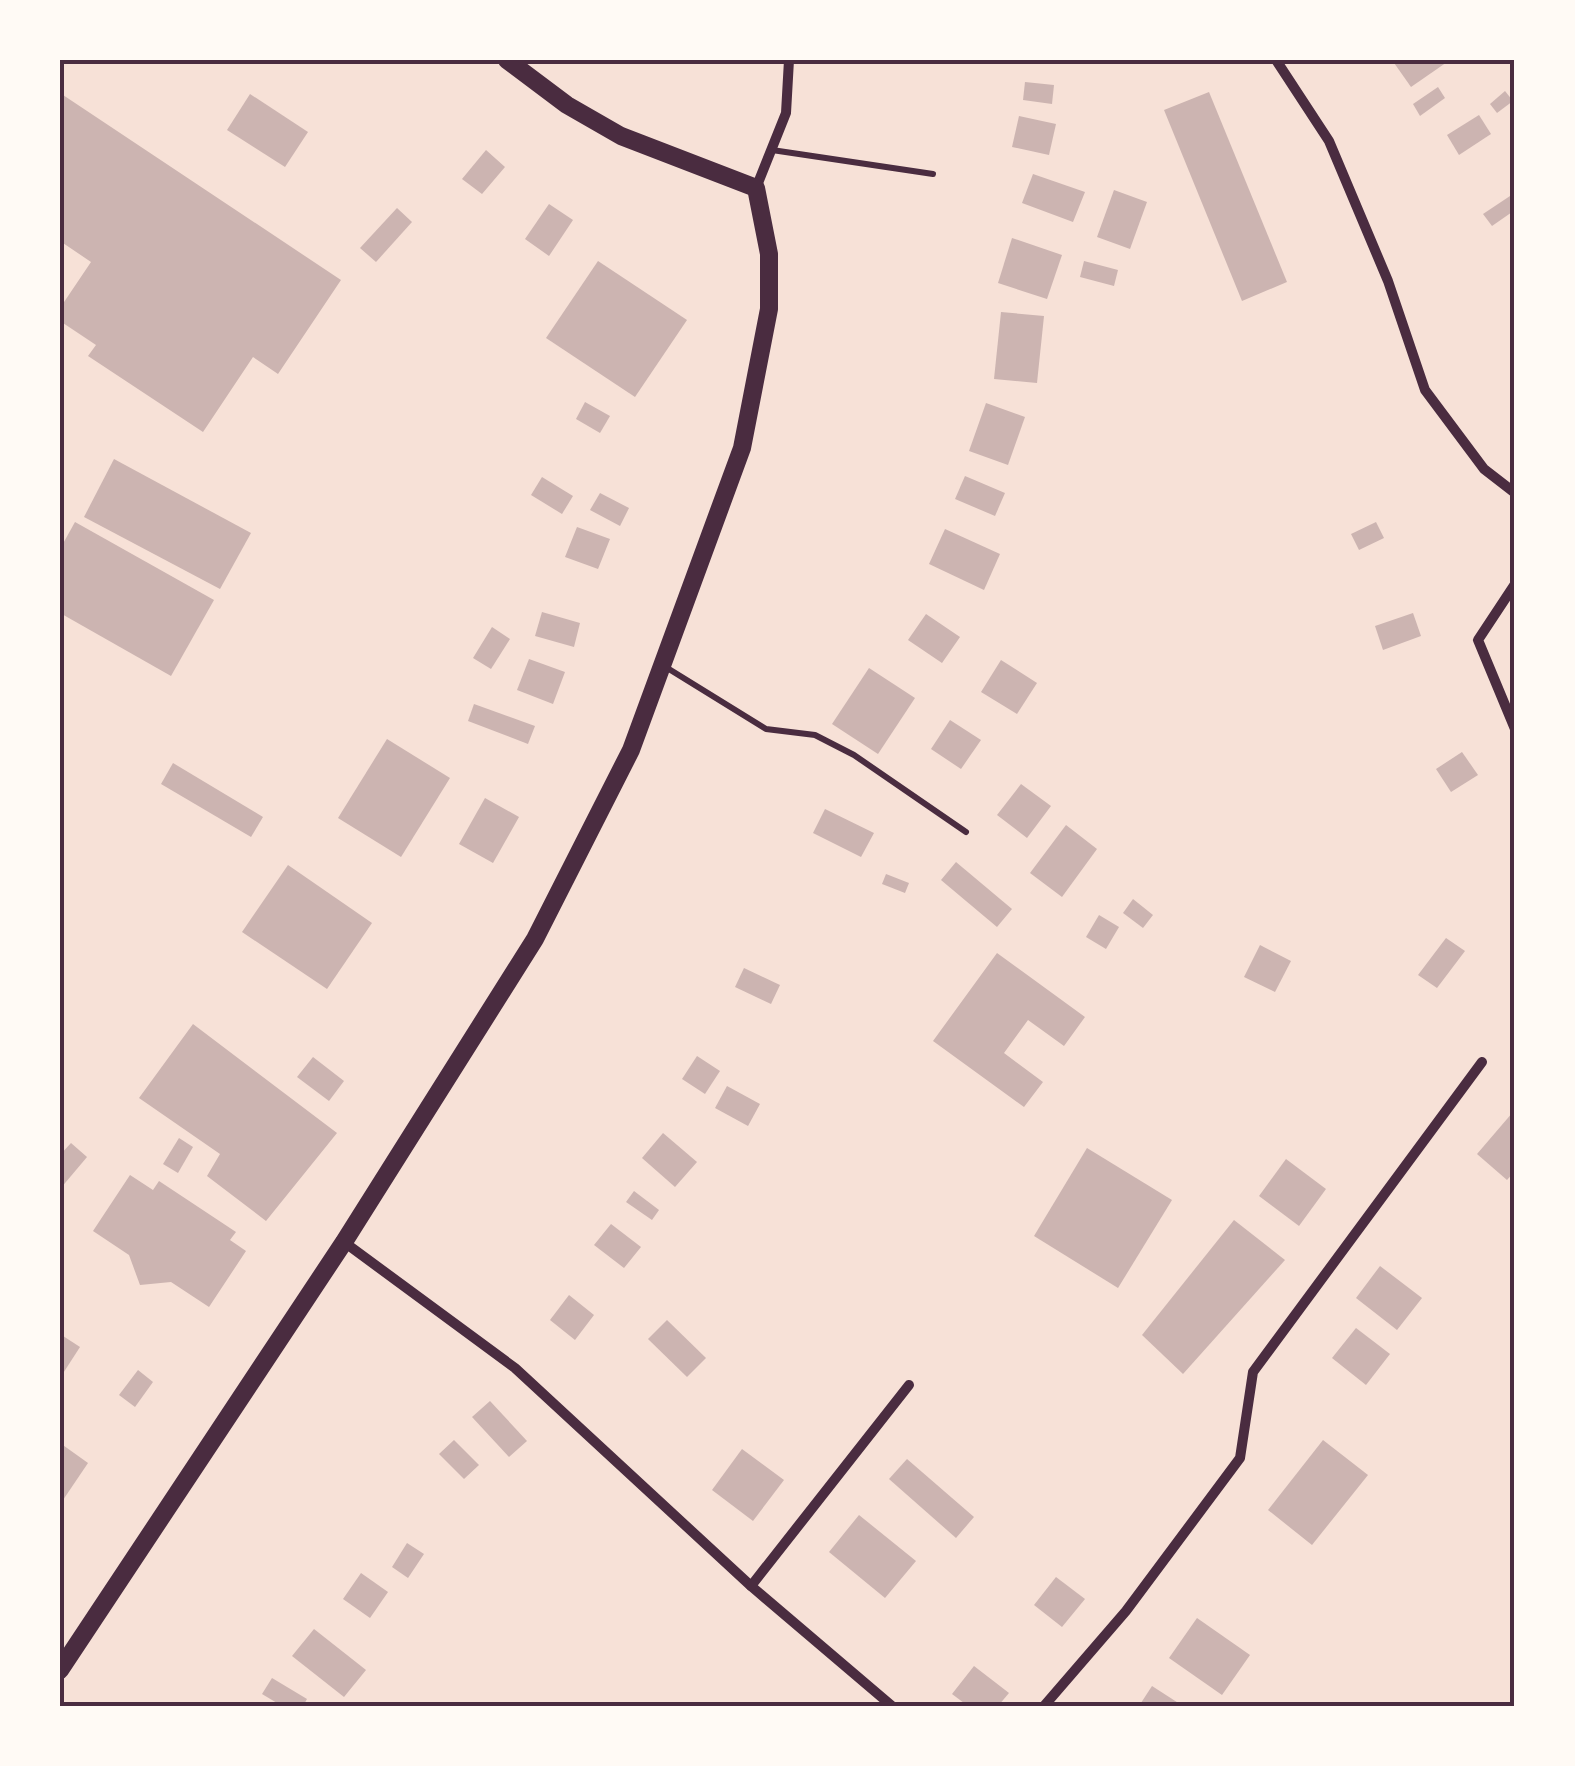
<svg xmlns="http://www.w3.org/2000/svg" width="1575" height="1766" viewBox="0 0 1575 1766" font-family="'Work Sans',sans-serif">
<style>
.building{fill:#ccb4b1}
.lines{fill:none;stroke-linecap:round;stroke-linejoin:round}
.service{stroke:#4a2c40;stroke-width:6}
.minor{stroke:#4a2c40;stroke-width:10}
.tertiary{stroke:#4a2c40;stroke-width:18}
.neatline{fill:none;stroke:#4a2c40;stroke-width:4}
</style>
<rect width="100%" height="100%" fill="#f7e1d7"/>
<g class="building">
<polygon points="1392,60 1450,60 1411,87"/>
<polygon points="1025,82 1054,85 1052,104 1023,100"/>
<polygon points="1438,87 1445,98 1420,116 1413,104"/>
<polygon points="1505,91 1513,101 1497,113 1490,104"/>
<polygon points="1209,92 1287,282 1242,301 1164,110"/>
<polygon points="60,93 341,280 278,374 253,357 203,432 88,356 96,345 60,321 60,308 91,262 60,241"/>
<polygon points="250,94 308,132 285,167 227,130"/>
<polygon points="1479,115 1491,134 1459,155 1447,135"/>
<polygon points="1019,116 1056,124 1049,155 1012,147"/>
<polygon points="486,150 505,167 482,194 462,179"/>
<polygon points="1033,174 1085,192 1073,222 1022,203"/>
<polygon points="1114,190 1147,202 1130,249 1097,237"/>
<polygon points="1510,196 1515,210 1492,226 1483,214"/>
<polygon points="549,204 573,220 549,256 525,239"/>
<polygon points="397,208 412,222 376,262 360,248"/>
<polygon points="1012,238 1062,255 1047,299 998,283"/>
<polygon points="598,261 687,320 635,397 546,338"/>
<polygon points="1084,261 1118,270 1114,286 1080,277"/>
<polygon points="1001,312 1044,316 1037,383 994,379"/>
<polygon points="585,402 610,416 600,433 576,419"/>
<polygon points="986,403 1025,417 1008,465 969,451"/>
<polygon points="114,459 251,533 220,589 84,517"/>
<polygon points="965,476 1005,493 995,516 955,499"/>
<polygon points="542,477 573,496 562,514 531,495"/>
<polygon points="600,493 629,508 620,526 590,510"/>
<polygon points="75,522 214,600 171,676 60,613 60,549"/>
<polygon points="1376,522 1384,538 1359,550 1351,534"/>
<polygon points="577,527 610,539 598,569 565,557"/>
<polygon points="945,529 1000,554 984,590 929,564"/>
<polygon points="542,612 580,623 574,647 535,636"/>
<polygon points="1413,613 1421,636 1383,650 1375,626"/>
<polygon points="926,614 960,637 942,663 908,640"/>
<polygon points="492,627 510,639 491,669 473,658"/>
<polygon points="529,659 565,672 553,704 517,690"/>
<polygon points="1001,660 1037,683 1017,714 981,692"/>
<polygon points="869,668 915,698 878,754 832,724"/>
<polygon points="474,704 535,726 528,744 468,721"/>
<polygon points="950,720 981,740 961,769 931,749"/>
<polygon points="387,739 450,778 401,857 338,818"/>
<polygon points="1462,752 1478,775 1451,792 1436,769"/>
<polygon points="173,763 263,817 251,837 161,784"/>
<polygon points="1021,784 1051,806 1027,838 997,815"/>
<polygon points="485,798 519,817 493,863 459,844"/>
<polygon points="825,809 874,833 861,857 813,833"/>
<polygon points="1066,825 1097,849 1062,897 1030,873"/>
<polygon points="956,862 1012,909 997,927 941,880"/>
<polygon points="288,865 372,923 327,989 242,932"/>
<polygon points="886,874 909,883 905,893 882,884"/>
<polygon points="1133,899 1153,915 1143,928 1123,913"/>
<polygon points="1099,915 1119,927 1106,949 1086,937"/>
<polygon points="1446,938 1465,951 1437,988 1418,975"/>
<polygon points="1260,945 1291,961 1275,992 1244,977"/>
<polygon points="997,953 1085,1017 1064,1046 1028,1020 1004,1053 1043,1082 1024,1107 933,1041"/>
<polygon points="744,968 780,985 771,1004 735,987"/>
<polygon points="193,1024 337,1133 266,1221 207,1176 220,1154 139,1098"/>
<polygon points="697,1056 720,1071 705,1094 682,1079"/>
<polygon points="313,1057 344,1081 329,1101 297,1077"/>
<polygon points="727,1086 760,1104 748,1126 715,1108"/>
<polygon points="1513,1112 1515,1171 1507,1180 1477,1154"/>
<polygon points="663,1133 697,1162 675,1187 642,1158"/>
<polygon points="179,1138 193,1147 178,1173 163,1164"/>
<polygon points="71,1143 87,1157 60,1189 60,1155"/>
<polygon points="1087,1148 1172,1200 1118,1288 1034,1236"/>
<polygon points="1286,1159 1326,1189 1299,1226 1259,1196"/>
<polygon points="130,1175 153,1190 159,1181 236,1232 230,1240 246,1251 209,1307 171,1282 140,1285 129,1255 93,1231"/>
<polygon points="634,1191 659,1210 652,1220 626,1202"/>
<polygon points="1234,1220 1285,1260 1183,1374 1142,1335"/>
<polygon points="611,1224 641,1247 624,1268 594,1245"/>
<polygon points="1380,1266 1422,1298 1397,1330 1356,1298"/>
<polygon points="569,1295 594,1315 575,1340 550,1320"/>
<polygon points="667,1320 706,1358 687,1377 648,1339"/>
<polygon points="1356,1328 1390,1354 1366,1385 1332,1358"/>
<polygon points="60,1334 80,1347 60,1378"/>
<polygon points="138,1370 153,1382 135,1407 119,1395"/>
<polygon points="490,1401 527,1441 509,1457 472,1417"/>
<polygon points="454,1440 479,1465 464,1479 439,1454"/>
<polygon points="1323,1440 1368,1475 1312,1545 1268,1510"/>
<polygon points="60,1443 88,1463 63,1500 60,1498"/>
<polygon points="742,1449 784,1480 753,1521 712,1490"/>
<polygon points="907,1459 974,1517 956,1538 889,1479"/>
<polygon points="859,1515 916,1561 885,1598 829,1552"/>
<polygon points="407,1543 424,1554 408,1578 392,1567"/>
<polygon points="361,1573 388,1592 370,1618 343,1599"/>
<polygon points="1056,1577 1085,1599 1062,1627 1034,1605"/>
<polygon points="1197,1618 1250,1655 1222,1695 1169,1658"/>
<polygon points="314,1629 366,1670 344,1697 292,1656"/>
<polygon points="974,1666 1009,1693 998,1706 968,1706 952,1694"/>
<polygon points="272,1678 307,1699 303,1706 282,1706 262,1694"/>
<polygon points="1152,1686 1183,1706 1139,1706"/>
</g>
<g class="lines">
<g class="service">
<polyline points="772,150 933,174"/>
<polyline points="664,666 766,729 815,735 854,755 966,832"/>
</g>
<g class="minor">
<polyline points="1276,60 1329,141 1388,281 1425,390 1484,469 1515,493"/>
<polyline points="756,188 786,113 789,60"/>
<polyline points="1515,584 1478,640 1515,729"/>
<polyline points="344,1242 515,1368 751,1586 892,1706"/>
<polyline points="751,1586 909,1385"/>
<polyline points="1044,1706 1126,1611 1240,1458 1253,1372 1482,1062"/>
</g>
<polyline class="tertiary" points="60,1670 344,1242 535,939 631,750 742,448 769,309 769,254 756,188 621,136 567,105 507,60"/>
</g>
<rect width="1575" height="1766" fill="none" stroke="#fffaf5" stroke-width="125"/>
<rect x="62" y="62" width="1450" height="1642" class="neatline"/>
</svg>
